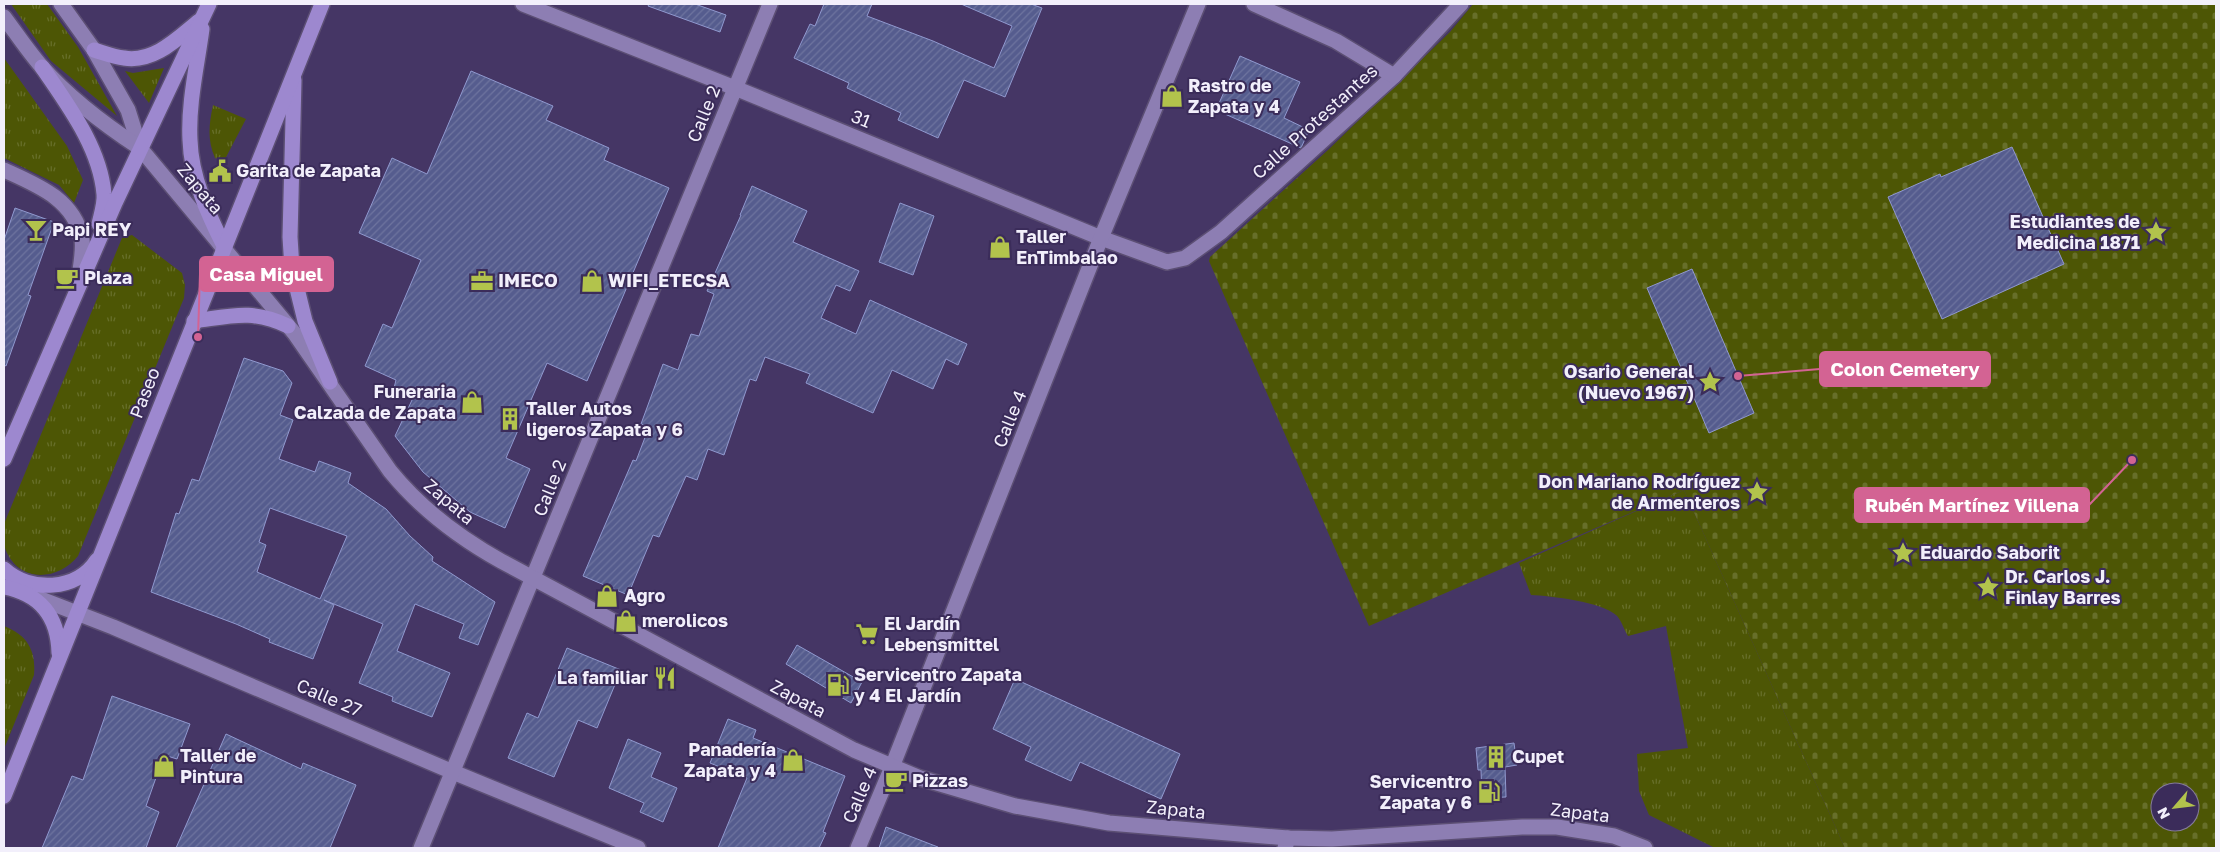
<svg xmlns="http://www.w3.org/2000/svg" width="2220" height="852" viewBox="0 0 2220 852" font-family="'Golos Text',sans-serif">
<style>
.grass{fill:url(#grass-tufts)}
.cemetery{fill:url(#cemetery-stones);fill-rule:evenodd}
.building{fill:url(#building-hatch);stroke:#9099cf;fill-rule:evenodd}
.lines{fill:none;stroke-linecap:round;stroke-linejoin:round}
.minor-casing{stroke:#5c4f74;stroke-width:18}
.secondary-casing{stroke:#5c4f74;stroke-width:18}
.primary-casing{stroke:#5c4f74;stroke-width:18}
.minor{stroke:#8d7eb3;stroke-width:15}
.secondary{stroke:#8d7eb3;stroke-width:15}
.primary{stroke:#9d88cf;stroke-width:15}
.labels{text-anchor:middle;stroke-width:4;stroke-linejoin:round;paint-order:stroke}
.poi-label{font-size:18px;font-weight:bold;fill:#f2effb;stroke:#3b2c5a;text-anchor:start}
.street-label{font-size:18px;fill:#f2effb;stroke:#3b2c5a}
.leader{fill:none;stroke:#d36393;stroke-width:2}
.callout-dot{fill:#d36393;stroke:#3b2c5a;stroke-width:2}
.callout{fill:#d36393;stroke:#d36393;stroke-width:2}
.callout-label{font-size:19px;text-anchor:middle;font-weight:bold;fill:#fff}
</style>
<defs>
<pattern id="grass-tufts" width="24" height="20" patternUnits="userSpaceOnUse" patternTransform="scale(1.25)"><rect width="24" height="20" fill="#4d5605"/><path d="M3 7l-1-3M5 7V3M7 7l1-3M15 17l-1-3M17 17v-4M19 17l1-3" fill="none" stroke="#676f2a"/></pattern>
<pattern id="cemetery-stones" width="16" height="16" patternUnits="userSpaceOnUse" patternTransform="scale(1.25)"><rect width="16" height="16" fill="#4d5605"/><path d="M2 7V4a2 2 0 0 1 4 0v3zM10 15v-3a2 2 0 0 1 4 0v3z" fill="#676f2a"/></pattern>
<pattern id="building-hatch" width="6" height="6" patternUnits="userSpaceOnUse" patternTransform="scale(1.25)"><rect width="6" height="6" fill="#555c8e"/><path d="M-1 1l2-2M0 6l6-6M5 7l2-2" fill="none" stroke="#6e749f"/></pattern>
</defs>
<rect width="100%" height="100%" fill="#453665"/>
<g class="grass">
<polygon points="11,4 47,4 78,47 117,116 51,61"/>
<polygon points="4,58 67,146 83,180 74,203 59,185 4,158"/>
<polygon points="164,68 149,103 125,71 133,73"/>
<path d="M213,105L246,119L224,161L215,158C207,140 209,124 213,105Z"/>
<path d="M132,235L182,273L185,285L184,298L78,556C58,581 18,584 5,548C3,541 4,532 4,524L122,238Z"/>
<path d="M1684,490L1845,848H1715L1649,815L1639,791L1637,754L1688,748L1666,626L1628,636C1624,630 1621,619 1616,615C1602,602 1551,596 1531,595L1519,563Z"/>
<path d="M4,626C27,635 36,650 34,675L4,749Z"/>
</g>
<path class="cemetery" d="M1473,4H2216V848H1845L1684,490L1369,626L1209,261L1210,257L1328,150L1450,32ZM2160,792H2190V822H2160Z"/>
<g class="building">
<polygon points="649,4 695,4 726,15 720,32 648,6"/>
<polygon points="824,4 872,4 867,16 933,41 994,68 1012,26 961,4 1031,4 1042,8 1005,97 964,80 938,138 898,120 901,113 847,88 849,83 794,58 810,24 815,26"/>
<polygon points="1240,56 1300,82 1284,118 1309,130 1301,148 1216,110"/>
<polygon points="471,71 553,106 546,120 609,148 604,160 669,188 587,381 547,363 506,458 530,469 505,528 470,512 423,472 395,436 413,398 394,388 396,380 365,366 383,324 392,328 421,260 359,233 392,158 427,174"/>
<polygon points="2012,147 2064,264 1942,319 1888,197 1940,174 1941,177"/>
<polygon points="752,186 807,211 793,242 859,271 850,291 836,285 821,318 856,334 870,300 967,344 958,365 946,359 933,389 892,370 873,413 806,383 810,374 765,357 756,381 750,379 724,455 708,449 697,480 686,476 659,537 653,535 628,595 583,576 633,460 636,461 649,427 641,424 663,364 678,370 691,334 699,336 714,294 707,291 741,215 740,215"/>
<polygon points="900,203 934,216 913,275 879,262"/>
<polygon points="15,208 54,222 28,295 31,296 6,366 4,365 4,240"/>
<polygon points="1692,269 1754,413 1709,433 1647,288"/>
<path d="M244,358L283,371L292,383L280,415L293,420L279,459L315,472L319,461L351,473L348,483L386,509L410,536L433,557L432,561L495,602L478,645L459,638L464,624L415,604L397,651L450,673L432,717L392,701L393,697L359,683L383,624L324,600L334,605L313,659L269,642L270,639L236,624L151,592L176,513L179,514L192,479L199,481ZM270,508L347,536L320,599L257,572L266,545L259,542Z"/>
<polygon points="797,645 862,682 851,703 786,664"/>
<polygon points="567,648 621,670 597,728 578,720 554,777 508,758 527,713 538,718"/>
<polygon points="1015,679 1180,754 1161,799 1080,762 1071,781 1025,760 1031,747 993,729"/>
<polygon points="112,696 190,724 177,759 164,755 146,806 159,812 146,848 42,848 72,776 83,780"/>
<polygon points="728,719 756,730 753,738 845,776 823,832 826,833 819,848 718,848 747,778 710,763"/>
<polygon points="226,734 301,769 303,763 356,785 330,848 176,848"/>
<polygon points="628,739 661,753 651,777 677,788 663,822 640,812 644,803 609,788"/>
<polygon points="1514,743 1517,765 1505,767 1506,797 1482,798 1481,770 1478,770 1476,748"/>
<polygon points="886,827 938,847 937,848 879,848"/>
</g>
<g class="lines">
<defs>
<g id="minor">
<polyline points="523,4 735,88 1101,238 1167,262 1185,258 1221,232 1394,76 1461,4"/>
<polyline points="1254,4 1336,41 1394,76"/>
<path d="M4,170C37,185 74,199 82,239C84,253 79,272 78,286"/>
<polyline points="28,594 113,627 453,772 638,848"/>
<polyline points="421,848 770,4"/>
<polyline points="858,848 892,767 1101,238 1198,4"/>
<polyline points="1285,848 1288,838"/>
</g>
<g id="secondary">
<polyline points="61,4 94,50 128,110 140,148"/>
<path d="M4,17C16,33 28,51 41,66C69,98 105,125 140,148L295,334L390,471C421,509 458,537 501,561L854,750L920,778L1015,806L1109,823L1288,838L1332,839L1522,827H1557L1614,836L1645,848"/>
</g>
<g id="primary">
<path d="M202,29C197,66 188,104 190,140C191,177 208,214 224,246"/>
<path d="M94,50C104,53 114,57 124,58C154,63 178,38 199,21"/>
<path d="M42,67C67,104 100,147 104,194C105,203 101,215 99,224"/>
<polyline points="294,80 290,237 292,268 305,321 330,382"/>
<path d="M194,321C232,316 252,309 288,326"/>
<polyline points="4,459 115,203 209,4"/>
<path d="M4,569C30,593 77,591 97,560"/>
<path d="M4,587C40,594 58,616 59,653"/>
<path d="M4,796C111,533 216,268 322,4"/>
</g>
</defs>
<use href="#minor" class="minor-casing"/>
<use href="#secondary" class="secondary-casing"/>
<use href="#primary" class="primary-casing"/>
<use href="#minor" class="minor"/>
<use href="#secondary" class="secondary"/>
<use href="#primary" class="primary"/>
</g>
<defs>
<symbol id="shop-bare" viewBox="-9 -9 18 18"><path d="M-5-2.5h2.3a2.7 3.5 0 0 1 5.4 0H5L5.5 6h-11ZM-1.5-2.5h3a1.5 2.3 0 0 0-3 0Z" fill="#b2c34c" stroke="#3b2c5a" stroke-width="2.5" paint-order="stroke"/></symbol>
<symbol id="civic-bare" viewBox="-9 -9 18 18"><path d="M-.6-6.5H3V-4.5H.6V-3L4-1V1h2V6H-6V1h2V-1L-.6-3ZM-1.2 2.5V6h2.4V2.5Z" fill="#b2c34c" stroke="#3b2c5a" stroke-width="2.5" paint-order="stroke"/></symbol>
<symbol id="bar-bare" viewBox="-9 -9 18 18"><path d="M-6-5H6L.8 .8V4.5H3.5V6h-7V4.5H-.8V.8Z" fill="#b2c34c" stroke="#3b2c5a" stroke-width="2.5" paint-order="stroke"/></symbol>
<symbol id="sight-bare" viewBox="-9 -9 18 18"><path d="M0-6L1.8-2.2L6-1.7L2.9 1.2L3.7 5.4L0 3.3L-3.7 5.4L-2.9 1.2L-6-1.7L-1.8-2.2Z" fill="#b2c34c" stroke="#3b2c5a" stroke-width="2.5" paint-order="stroke"/></symbol>
<symbol id="cafe-bare" viewBox="-9 -9 18 18"><path d="M-5.5-4.5H6V0H3Q3 3.5 0 3.5H-2.5Q-5.5 3.5-5.5 0ZM3-3.2v2h1.7v-2ZM-6 4.5H4V6H-6Z" fill="#b2c34c" stroke="#3b2c5a" stroke-width="2.5" paint-order="stroke"/></symbol>
<symbol id="office-bare" viewBox="-9 -9 18 18"><path d="M-6-3h4V-5.5h4V-3h4V5H-6ZM-1-4.5V-3h2v-1.5ZM-6 0V1H6V0Z" fill="#b2c34c" stroke="#3b2c5a" stroke-width="2.5" paint-order="stroke"/></symbol>
<symbol id="building-bare" viewBox="-9 -9 18 18"><path d="M-4-6H4V6H1V3H-1V6H-4ZM-2.5-4.3h1.7v1.8h-1.7ZM.8-4.3h1.7v1.8H.8ZM-2.5-1h1.7V.8h-1.7ZM.8-1h1.7V.8H.8Z" fill="#b2c34c" stroke="#3b2c5a" stroke-width="2.5" paint-order="stroke"/></symbol>
<symbol id="supermarket-bare" viewBox="-9 -9 18 18"><path d="M-6-5.5h2.5l.6 2H6L4.5 2H-2.5L-4.4-4H-6ZM-1.5 3.2a1.3 1.3 0 1 0 .1 0ZM3 3.2a1.3 1.3 0 1 0 .1 0Z" fill="#b2c34c" stroke="#3b2c5a" stroke-width="2.5" paint-order="stroke"/></symbol>
<symbol id="restaurant-bare" viewBox="-9 -9 18 18"><path d="M-5-6h1v4h1v-4h1v4h1v-4h1v5L-1.5 .5V6h-2V.5L-5-1ZM5-6V6H3V1.5H1.5Q1.5-4 5-6Z" fill="#b2c34c" stroke="#3b2c5a" stroke-width="2.5" paint-order="stroke"/></symbol>
<symbol id="fuel-bare" viewBox="-9 -9 18 18"><path d="M-5.5-6h7V0h2V4h1.3V-2.5L3-4.5l.8-.8L6-3V5H2.5V1h-1V6h-7ZM-4.2-4.7v3.2H.2V-4.7Z" fill="#b2c34c" stroke="#3b2c5a" stroke-width="2.5" paint-order="stroke"/></symbol>
</defs>
<g fill-rule="evenodd">
<use href="#shop-bare" x="1156" y="80" width="32" height="32"/>
<use href="#civic-bare" x="204" y="155" width="32" height="32"/>
<use href="#bar-bare" x="20" y="214" width="32" height="32"/>
<use href="#sight-bare" x="2140" y="216" width="32" height="32"/>
<use href="#shop-bare" x="984" y="231" width="32" height="32"/>
<use href="#cafe-bare" x="51" y="262" width="32" height="32"/>
<use href="#office-bare" x="466" y="265" width="32" height="32"/>
<use href="#shop-bare" x="576" y="265" width="32" height="32"/>
<use href="#sight-bare" x="1694" y="366" width="32" height="32"/>
<use href="#shop-bare" x="456" y="386" width="32" height="32"/>
<use href="#building-bare" x="494" y="403" width="32" height="32"/>
<use href="#sight-bare" x="1741" y="476" width="32" height="32"/>
<use href="#sight-bare" x="1887" y="537" width="32" height="32"/>
<use href="#sight-bare" x="1972" y="571" width="32" height="32"/>
<use href="#shop-bare" x="591" y="580" width="32" height="32"/>
<use href="#shop-bare" x="610" y="605" width="32" height="32"/>
<use href="#supermarket-bare" x="851" y="618" width="32" height="32"/>
<use href="#restaurant-bare" x="649" y="662" width="32" height="32"/>
<use href="#fuel-bare" x="822" y="669" width="32" height="32"/>
<use href="#building-bare" x="1480" y="741" width="32" height="32"/>
<use href="#shop-bare" x="777" y="744" width="32" height="32"/>
<use href="#shop-bare" x="148" y="750" width="32" height="32"/>
<use href="#cafe-bare" x="880" y="765" width="32" height="32"/>
<use href="#fuel-bare" x="1473" y="776" width="32" height="32"/>
</g>
<g class="labels">
<g class="poi-label">
<text x="1188" y="92">Rastro de<tspan x="1188" dy="21">Zapata y 4</tspan></text>
<text x="236" y="177">Garita de Zapata</text>
<text x="2140" y="228" text-anchor="end">Estudiantes de<tspan x="2140" dy="21">Medicina 1871</tspan></text>
<text x="52" y="236">Papi REY</text>
<text x="1016" y="243">Taller<tspan x="1016" dy="21">EnTimbalao</tspan></text>
<text x="84" y="284">Plaza</text>
<text x="498" y="287">IMECO</text>
<text x="608" y="287">WIFI_ETECSA</text>
<text x="1694" y="378" text-anchor="end">Osario General<tspan x="1694" dy="21">(Nuevo 1967)</tspan></text>
<text x="456" y="398" text-anchor="end">Funeraria<tspan x="456" dy="21">Calzada de Zapata</tspan></text>
<text x="526" y="415">Taller Autos<tspan x="526" dy="21">ligeros Zapata y 6</tspan></text>
<text x="1740" y="488" text-anchor="end">Don Mariano Rodríguez<tspan x="1740" dy="21">de Armenteros</tspan></text>
<text x="1920" y="559">Eduardo Saborit</text>
<text x="2005" y="583">Dr. Carlos J.<tspan x="2005" dy="21">Finlay Barres</tspan></text>
<text x="624" y="602">Agro</text>
<text x="642" y="627">merolicos</text>
<text x="884" y="630">El Jardín<tspan x="884" dy="21">Lebensmittel</tspan></text>
<text x="854" y="681">Servicentro Zapata<tspan x="854" dy="21">y 4 El Jardín</tspan></text>
<text x="648" y="684" text-anchor="end">La familiar</text>
<text x="776" y="756" text-anchor="end">Panadería<tspan x="776" dy="21">Zapata y 4</tspan></text>
<text x="180" y="762">Taller de<tspan x="180" dy="21">Pintura</tspan></text>
<text x="1512" y="763">Cupet</text>
<text x="912" y="787">Pizzas</text>
<text x="1472" y="788" text-anchor="end">Servicentro<tspan x="1472" dy="21">Zapata y 6</tspan></text>
</g>
<g class="street-label">
<text transform="translate(704 114) rotate(-68)" y="6">Calle 2</text>
<text transform="translate(861 119) rotate(22)" y="6">31</text>
<text transform="translate(1315 122) rotate(-42)" y="6">Calle Protestantes</text>
<text transform="translate(200 189) rotate(50)" y="6">Zapata</text>
<text transform="translate(145 393) rotate(-69)" y="6">Paseo</text>
<text transform="translate(1010 419) rotate(-68)" y="6">Calle 4</text>
<text transform="translate(550 488) rotate(-68)" y="6">Calle 2</text>
<text transform="translate(449 502) rotate(40)" y="6">Zapata</text>
<text transform="translate(329 698) rotate(23)" y="6">Calle 27</text>
<text transform="translate(798 699) rotate(28)" y="6">Zapata</text>
<text transform="translate(860 795) rotate(-67)" y="6">Calle 4</text>
<text transform="translate(1176 810) rotate(6)" y="6">Zapata</text>
<text transform="translate(1580 813) rotate(7)" y="6">Zapata</text>
</g>
</g>
<path class="leader" d="M198 337L200 274M1738 376L1820 369M2132 460L2089 505"/>
<g class="callout-dot">
<circle cx="198" cy="337" r="5"/>
<circle cx="1738" cy="376" r="5"/>
<circle cx="2132" cy="460" r="5"/>
</g>
<g class="callout">
<rect x="200" y="257" width="133" height="34" rx="5"/>
<rect x="1820" y="352" width="170" height="34" rx="5"/>
<rect x="1855" y="488" width="234" height="34" rx="5"/>
</g>
<g class="callout-label">
<text x="266" y="281">Casa Miguel</text>
<text x="1905" y="376">Colon Cemetery</text>
<text x="1972" y="512">Rubén Martínez Villena</text>
</g>
<rect width="2220" height="852" fill="none" stroke="#f2effb" stroke-width="10"/>
<g transform="translate(2175 807) rotate(242)"><circle r="24" fill="#3b2c5a" stroke="#847a9a"/>
<path d="M0-4L9 19L0 12L-9 19Z" fill="#b2c34c"/>
<text y="-8" font-size="14" font-weight="bold" text-anchor="middle" fill="#f2effb">N</text>
</g>
</svg>
